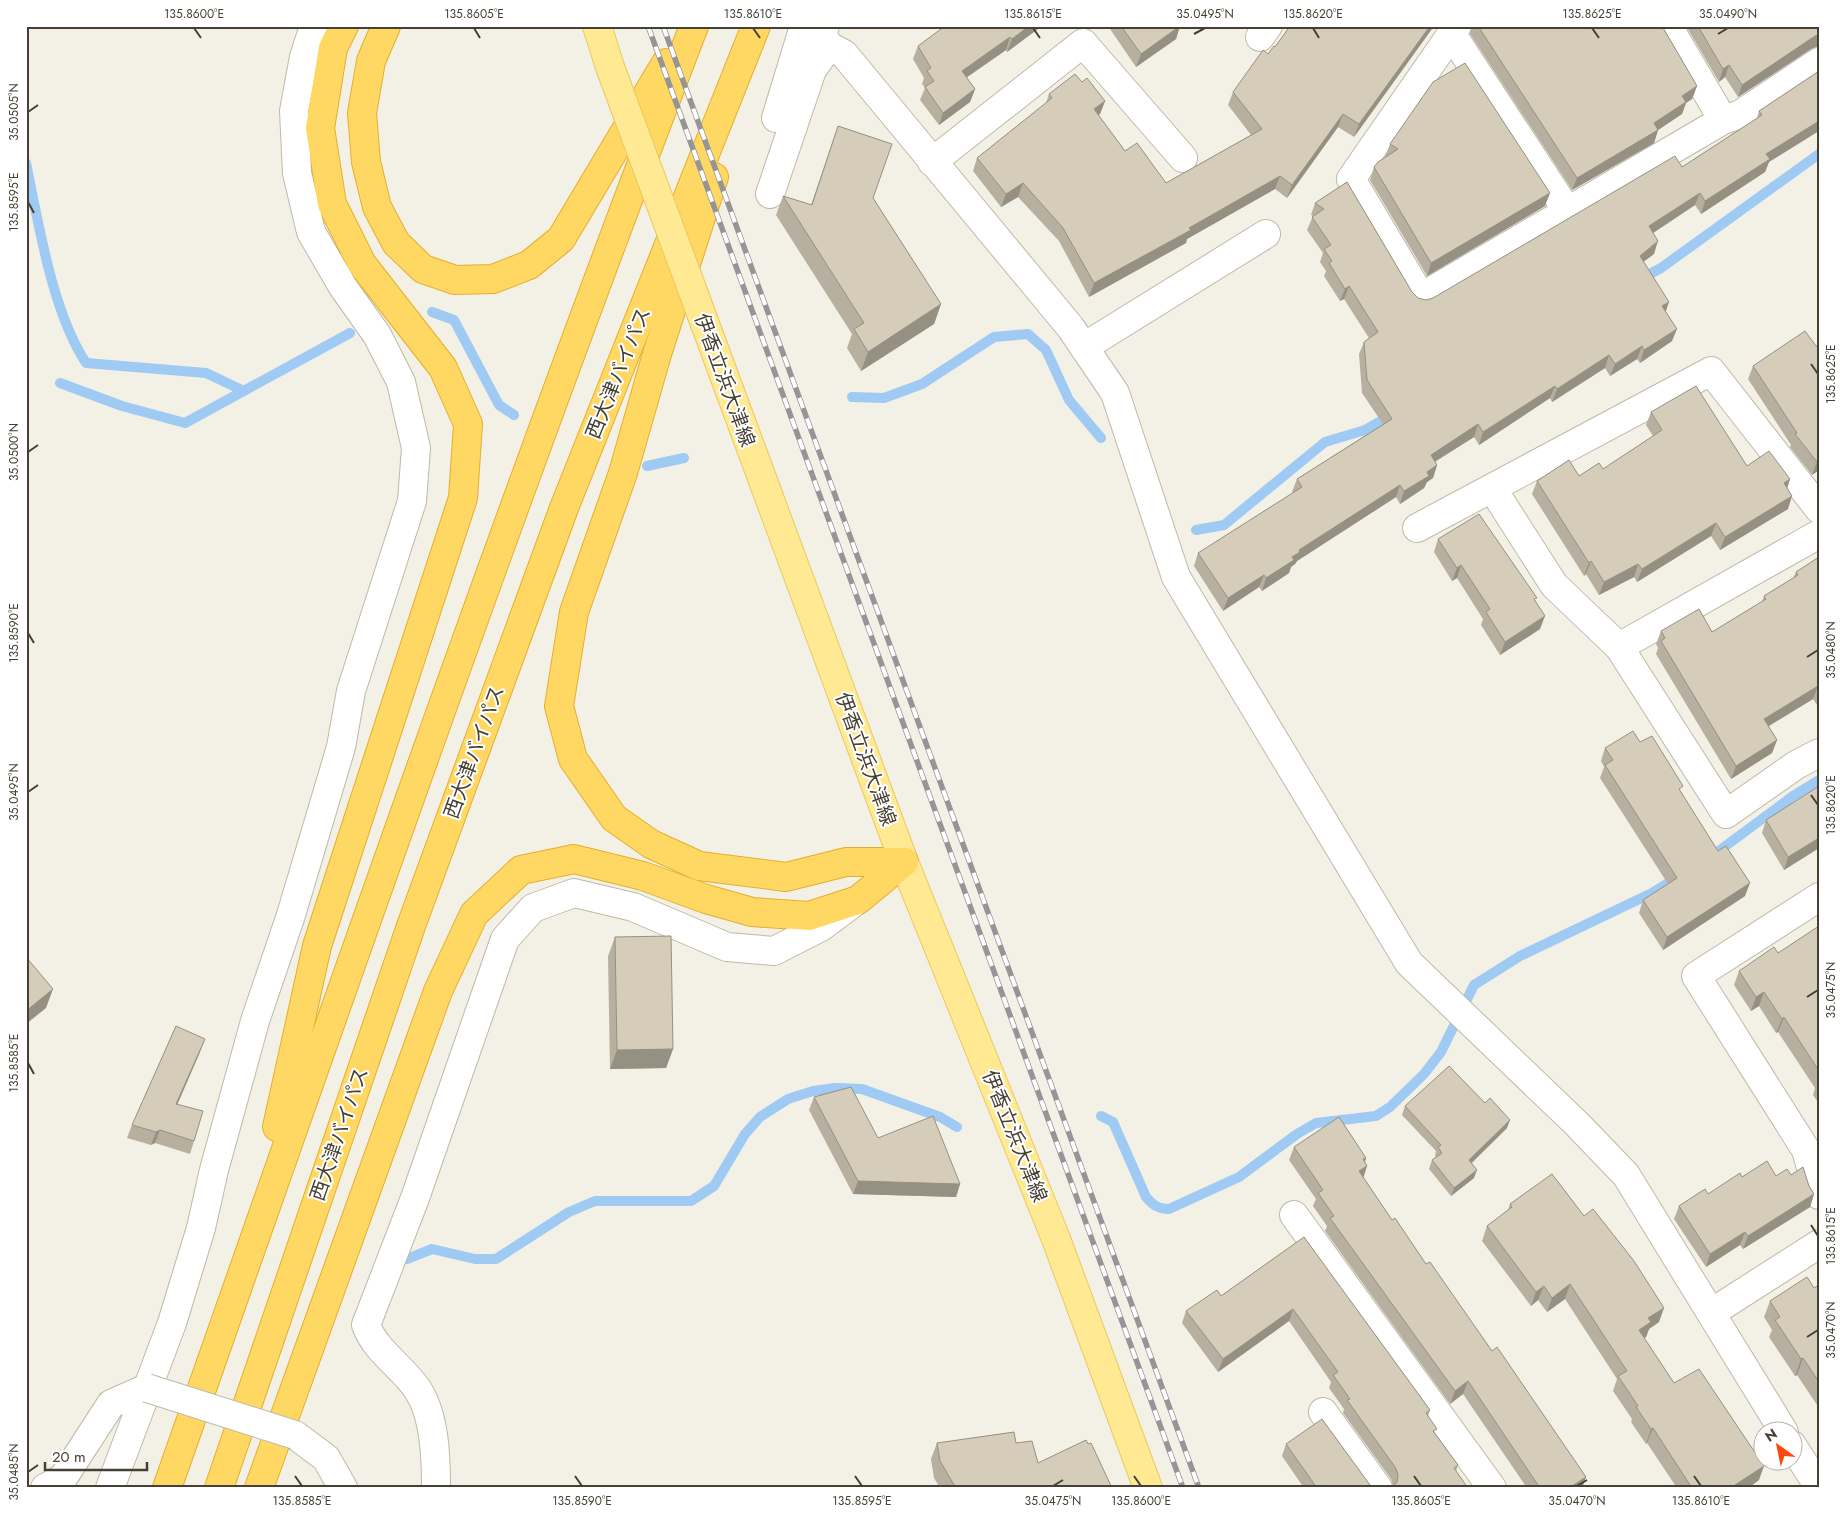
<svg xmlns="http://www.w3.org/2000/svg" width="1845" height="1514" viewBox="0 0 1845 1514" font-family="Jost,'Noto Sans JP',sans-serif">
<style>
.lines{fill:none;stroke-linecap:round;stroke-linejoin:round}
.stream{stroke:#9ecaf3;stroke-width:10}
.minor-casing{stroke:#bfb9a7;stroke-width:30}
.major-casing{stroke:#e8ca5e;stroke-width:30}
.highway-casing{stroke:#e3af2f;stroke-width:30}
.minor{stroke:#fff;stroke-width:28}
.major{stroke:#ffe992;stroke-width:28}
.highway{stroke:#ffd864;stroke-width:28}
.rail-casing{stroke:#959595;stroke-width:5.5}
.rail{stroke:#fff;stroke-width:4;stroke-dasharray:11;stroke-linecap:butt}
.minor-bridge-casing{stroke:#bfb9a7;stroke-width:30;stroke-linecap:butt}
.major-bridge-casing{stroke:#e8ca5e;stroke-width:30;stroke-linecap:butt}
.minor-bridge{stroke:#fff;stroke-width:28}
.major-bridge{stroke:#ffe992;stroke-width:28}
.wall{fill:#b7b0a0}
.shaded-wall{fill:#959082}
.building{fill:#d5cdba;stroke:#959082}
.ticks{fill:none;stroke:#464034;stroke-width:2}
.labels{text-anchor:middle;stroke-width:4;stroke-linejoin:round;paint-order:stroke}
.street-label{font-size:20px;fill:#464034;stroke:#fff}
.neatline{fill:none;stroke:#464034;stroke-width:2}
.ticks-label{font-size:12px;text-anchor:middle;fill:#464034}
</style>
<rect width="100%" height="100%" fill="#f3f0e5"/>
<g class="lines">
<g class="stream">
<path d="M26,163C39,225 52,311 86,363L206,373L244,391"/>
<polyline points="1639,280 1661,268 1819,154"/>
<polyline points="432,312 454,320 499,405 514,415"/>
<polyline points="60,383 122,406 185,423 350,333"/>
<polyline points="852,397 884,398 922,384 994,337 1028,334 1046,350 1069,400 1101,438"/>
<polyline points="647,466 684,458"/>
<polyline points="1196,530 1224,525 1325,442 1365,430 1391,415"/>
<polyline points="1708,859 1793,796 1819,780"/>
<path d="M1101,1116L1113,1122L1146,1197C1153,1205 1158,1209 1169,1209L1239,1177L1297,1134L1316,1123L1376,1116L1390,1107L1424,1074L1441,1052L1474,985L1520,956L1652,893L1678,877"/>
<polyline points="407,1259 432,1249 475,1259 496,1259 569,1212 595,1201 691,1201 714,1186 745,1134 760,1117 788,1099 813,1091 835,1088 862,1089 940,1117 957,1127"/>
</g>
<defs>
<g id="minor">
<polyline points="1457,26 1351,179 1421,297 1723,120 1741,114 1819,62"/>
<polyline points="1668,26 1723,120"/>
<polyline points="1451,33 1568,212"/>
<polyline points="1260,37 1268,26"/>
<polyline points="829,46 844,54 1071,328 1115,393 1176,577 1409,963 1578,1125 1626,1175 1784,1432"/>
<polyline points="776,118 804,26"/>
<polyline points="932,162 1083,43 1183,158"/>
<polyline points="770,194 812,70 829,46 822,35 825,26"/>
<polyline points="1084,347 1266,234"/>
<polyline points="1492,488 1554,585 1619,647 1726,814 1796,765 1819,753"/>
<polyline points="1417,528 1711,371 1819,509"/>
<polyline points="1619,647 1819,534"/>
<polyline points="1819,897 1696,976 1806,1150 1819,1195"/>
<polyline points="1294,1215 1492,1488"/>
<polyline points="1711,1313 1819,1244"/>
<polyline points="1323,1412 1378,1488"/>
<polyline points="295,1435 326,1458 343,1488"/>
<polyline points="1792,1445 1819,1487"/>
<polyline points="45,1488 63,1478 111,1404 147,1388"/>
<polyline points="110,1488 172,1323 201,1228 214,1170 255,1021 291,915 341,747 351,691 412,501 416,448 401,382 377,335 343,287 311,232 297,173 294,111 304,57 314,26"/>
<path d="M436,1488C436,1457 435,1417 418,1390C402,1366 376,1352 366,1325L415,1198L505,939L533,908L574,893L633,907L727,947L774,951L821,927L852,904"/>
</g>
<g id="major">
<polyline points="597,26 610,67"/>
<polyline points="705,324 904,862 1056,1239 1148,1488"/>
</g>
<g id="highway">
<polyline points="386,26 371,61 362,113 366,162 377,207 396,243 423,269 455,280 493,279 529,265 561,239 666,63"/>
<polyline points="714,177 657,354 623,473 574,612 559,706 573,759 614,818 651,844 699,866 786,877 846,862 904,862"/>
<polyline points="277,1127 317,946 463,498 468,424 443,368 362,264 332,204 320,128 333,48 344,26"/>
<path d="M167,1488C339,999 508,510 694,26"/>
<polyline points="219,1488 411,926 564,508 756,26"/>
<polyline points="259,1488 438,991 474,914 521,870 574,859 643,876 706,899 752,912 809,916 858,900 904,862"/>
</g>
</defs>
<use href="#minor" class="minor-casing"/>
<use href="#major" class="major-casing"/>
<use href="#highway" class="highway-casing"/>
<use href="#minor" class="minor"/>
<use href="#major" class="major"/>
<use href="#highway" class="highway"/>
<defs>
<g id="rail">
<polyline points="648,26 1183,1488"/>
<polyline points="663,26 1199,1488"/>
</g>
</defs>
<use href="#rail" class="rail-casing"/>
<use href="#rail" class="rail"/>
<defs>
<polyline id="minor-bridge" points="147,1388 295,1435"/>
<polyline id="major-bridge" points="610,67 705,324"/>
</defs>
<use href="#minor-bridge" class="minor-bridge-casing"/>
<use href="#major-bridge" class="major-bridge-casing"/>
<use href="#minor-bridge" class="minor-bridge"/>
<use href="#major-bridge" class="major-bridge"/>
</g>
<g class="wall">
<polygon points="1042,26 1007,52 1006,50 966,78 975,89 970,102 939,125 920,100 925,88 922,84 924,78 913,59 918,46"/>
<polygon points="1108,26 1180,26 1176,39 1136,67"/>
<polygon points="1290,26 1434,26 1354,137 1338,127 1287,198 1275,189 1187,239 1186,243 1089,297 1059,241 1018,197 1001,207 973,171 977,158 1046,103 1049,94 1082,82 1105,101 1100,114 1098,115 1125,151 1166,183 1251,135 1228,105 1233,92 1268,54 1275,47"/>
<polygon points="1472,26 1662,26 1697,86 1692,99 1686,103 1682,114 1658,130 1654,143 1572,190 1470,34"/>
<polygon points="1686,26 1819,26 1819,46 1811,49 1738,97 1725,77 1719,82"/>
<polygon points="1819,71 1769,162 1765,172 1701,214 1695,205 1653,233 1654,254 1643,262 1666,312 1672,341 1640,363 1637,359 1610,376 1605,368 1552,402 1550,398 1479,445 1474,437 1435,462 1437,465 1433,478 1427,482 1424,488 1400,504 1396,497 1297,561 1295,564 1291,567 1289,573 1262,591 1259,587 1223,611 1194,566 1198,553 1293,493 1292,492 1297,479 1383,424 1362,393 1359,354 1364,342 1369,338 1344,299 1340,301 1324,276 1326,271 1320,262 1323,253 1307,230 1313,216 1311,215 1315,203 1347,182 1412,292 1418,298 1426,300 1433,298 1682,167 1757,118 1759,111"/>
<polygon points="838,126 873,198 941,304 934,324 861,371 847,348 852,334 776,215 783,196 811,205"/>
<polygon points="1390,144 1545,206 1427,276 1370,180 1374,167 1385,157"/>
<polygon points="1819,345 1819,470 1812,475 1790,447 1791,445 1748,379 1753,366 1816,346"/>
<polygon points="1651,412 1747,466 1790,479 1787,488 1788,509 1720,550 1711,536 1637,582 1634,577 1599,595 1586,574 1584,576 1532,494 1537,481 1579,476 1603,469 1653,436 1646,425"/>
<polygon points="1438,539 1536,601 1540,629 1500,655 1481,625 1483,619 1457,578 1452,581 1434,552"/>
<polygon points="1819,557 1819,704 1817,705 1813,699 1768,726 1777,740 1772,753 1731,779 1656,654 1658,648 1656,644 1661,631 1712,632 1762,602 1764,596 1793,578 1796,572"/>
<polygon points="1640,742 1681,792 1745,896 1663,950 1639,913 1643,900 1668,884 1600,778 1604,767 1601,761 1605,748"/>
<polygon points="1819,786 1819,848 1784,870 1762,833 1766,820"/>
<polygon points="1819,926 1819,1104 1813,1095 1815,1088 1778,1032 1776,1033 1759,1006 1751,1011 1734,985 1739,971 1778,953"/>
<polygon points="615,937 673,1049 666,1068 610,1069 608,956"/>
<polygon points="200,1052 177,1104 194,1141 190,1154 155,1143 151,1145 127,1138 132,1125"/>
<polygon points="814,1097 878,1138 960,1184 956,1197 853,1194 809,1110"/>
<polygon points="1405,1106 1507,1128 1472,1163 1474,1178 1451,1196 1429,1169 1432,1160 1436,1157 1435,1156 1436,1151 1402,1115"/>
<polygon points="1294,1147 1366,1158 1365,1162 1367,1166 1363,1177 1392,1220 1492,1351 1586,1477 1582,1488 1527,1488 1463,1394 1450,1404 1325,1231 1327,1226 1313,1206 1316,1199 1289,1160"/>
<polygon points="1791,1175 1809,1186 1814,1194 1810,1207 1743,1249 1740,1245 1706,1267 1674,1219 1679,1206 1708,1194 1742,1177 1776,1176"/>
<polygon points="1510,1204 1659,1322 1649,1329 1646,1337 1644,1338 1674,1383 1759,1480 1748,1488 1677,1488 1647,1443 1646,1444 1631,1422 1632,1419 1613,1391 1617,1379 1565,1299 1547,1312 1538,1300 1531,1306 1482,1241 1487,1226 1508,1210"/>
<polygon points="1304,1237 1430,1410 1428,1416 1435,1433 1458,1465 1456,1471 1393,1486 1391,1479 1343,1413 1344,1409 1329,1388 1331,1382 1289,1321 1218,1372 1182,1323 1186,1311 1221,1296"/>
<polygon points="1819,1285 1819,1408 1797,1375 1795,1376 1769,1337 1772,1330 1764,1317 1770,1301 1814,1288"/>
<polygon points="937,1443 1016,1443 1038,1463 1112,1488 940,1488 934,1478 931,1459"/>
<polygon points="1286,1444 1370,1485 1373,1488 1304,1488 1282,1456"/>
</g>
<g class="shaded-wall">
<polygon points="1029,26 1042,26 1007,52 1012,39"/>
<polygon points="1180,26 1176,39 1136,67 1141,54"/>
<polygon points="1430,26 1434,26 1354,137 1359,124"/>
<polygon points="1819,35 1818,46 1811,49 1738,97 1742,85 1815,36"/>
<polygon points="1010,37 1006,50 957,84 962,71"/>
<polygon points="1729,65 1725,77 1719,82 1723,69"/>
<polygon points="1697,86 1692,99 1686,103 1682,114 1652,134 1658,130 1654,143 1572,190 1577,178 1654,123 1682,96"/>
<polygon points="975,89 970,102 939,125 943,113"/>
<polygon points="1105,101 1100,114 1089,122 1094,109"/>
<polygon points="1343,114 1338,127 1287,198 1292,185"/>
<polygon points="1819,121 1819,131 1769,162 1765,172 1701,214 1705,201 1766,154"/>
<polygon points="1280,176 1275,189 1187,239 1186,243 1089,297 1094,283 1189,228"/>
<polygon points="1023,183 1018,197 1001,207 1006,194"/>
<polygon points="1550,193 1545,206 1427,276 1431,263"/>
<polygon points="1700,193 1695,205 1644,239 1649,226"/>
<polygon points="1658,241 1654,254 1635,268 1640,256"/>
<polygon points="1349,286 1344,299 1340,301 1345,289"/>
<polygon points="1669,302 1665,314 1662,306"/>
<polygon points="941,304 934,324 861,371 868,352"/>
<polygon points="1677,329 1672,341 1640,363 1644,350"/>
<polygon points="1642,346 1637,359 1610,376 1615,364"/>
<polygon points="1609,355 1605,368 1552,402 1557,389"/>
<polygon points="1555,386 1550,398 1479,445 1483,432"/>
<polygon points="1478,424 1474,437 1426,467 1431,455"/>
<polygon points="1819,460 1819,470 1812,475 1817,462"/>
<polygon points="1437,465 1433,478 1427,482 1424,488 1400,504 1404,491 1427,472"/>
<polygon points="1790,479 1786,492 1784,483"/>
<polygon points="1400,485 1396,497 1297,561 1295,564 1291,567 1289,573 1262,591 1266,578 1292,557 1299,550"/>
<polygon points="1792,496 1788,509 1720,550 1725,537"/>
<polygon points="1716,523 1711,536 1637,582 1642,569"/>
<polygon points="1591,561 1586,574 1584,576 1589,563"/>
<polygon points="1638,564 1634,577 1599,595 1604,582"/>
<polygon points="1461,565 1457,578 1452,581 1457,568"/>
<polygon points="1264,575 1259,587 1223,611 1228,598"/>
<polygon points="1545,616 1540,629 1500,655 1505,642"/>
<polygon points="1818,686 1813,699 1759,732 1764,719"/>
<polygon points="1777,740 1772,753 1731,779 1736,766"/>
<polygon points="1819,838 1819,848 1784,870 1788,857"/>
<polygon points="1750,883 1745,896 1663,950 1667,937"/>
<polygon points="53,989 46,1008 26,1024 26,1011"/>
<polygon points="1764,992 1759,1006 1751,1011 1756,997"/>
<polygon points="1784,1017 1778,1032 1776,1033 1782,1019"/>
<polygon points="205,1039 200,1052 172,1117 176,1104"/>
<polygon points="673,1049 666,1068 610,1069 617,1050"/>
<polygon points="1510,1120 1507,1128 1466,1168 1469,1160"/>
<polygon points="160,1130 155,1143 151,1145 156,1132"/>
<polygon points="1366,1158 1362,1169 1367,1166 1363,1179 1354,1184 1363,1159"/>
<polygon points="1477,1170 1474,1178 1451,1196 1454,1188"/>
<polygon points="858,1181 960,1184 956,1197 853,1194"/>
<polygon points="1814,1194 1810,1207 1743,1249 1748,1236"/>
<polygon points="1745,1232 1740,1245 1706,1267 1710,1254"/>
<polygon points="1570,1284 1565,1299 1547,1312 1552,1298"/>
<polygon points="1544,1286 1538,1300 1531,1306 1536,1292"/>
<polygon points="1664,1308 1659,1322 1649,1329 1646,1337 1634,1344 1639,1330 1648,1318"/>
<polygon points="1293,1309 1289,1321 1218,1372 1223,1359"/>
<polygon points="1803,1358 1797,1375 1795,1376 1801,1359"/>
<polygon points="1468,1381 1463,1394 1450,1404 1455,1391"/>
<polygon points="1653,1428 1647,1443 1646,1444 1651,1429"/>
<polygon points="1764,1466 1759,1480 1748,1488 1734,1488 1735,1485"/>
<polygon points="1586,1477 1582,1488 1569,1488"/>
</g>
<g class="building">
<polygon points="945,26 1029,26 1012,39 1010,37 962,71 975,89 943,113 925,87 934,81 927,71 931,68 918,46"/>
<polygon points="1121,26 1180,26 1141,54"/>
<polygon points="1290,26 1430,26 1359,124 1343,114 1292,185 1280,176 1189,228 1191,230 1094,283 1063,228 1023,183 1006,194 977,158 1052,98 1049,94 1075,74 1082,82 1087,78 1105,101 1094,109 1125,151 1137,143 1166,183 1262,129 1233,92 1263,50 1268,54 1274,46 1275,47"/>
<polygon points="1478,26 1662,26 1697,86 1682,96 1686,102 1654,123 1658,130 1577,178"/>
<polygon points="1698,26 1819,26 1819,35 1815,36 1742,85 1729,65 1723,69"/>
<polygon points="1465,63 1550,193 1431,263 1374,167 1378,162 1398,149 1390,144 1433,82"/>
<polygon points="1819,71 1819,121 1766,154 1770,159 1705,201 1700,193 1649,226 1658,241 1640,256 1669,302 1662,306 1677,329 1644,350 1642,346 1615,364 1609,355 1557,389 1555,386 1483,432 1478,424 1431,455 1437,465 1427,472 1429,476 1404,491 1400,485 1299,550 1300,552 1292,557 1294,560 1266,578 1264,575 1228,598 1198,553 1302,487 1297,479 1392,419 1367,380 1364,342 1378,332 1349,286 1345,289 1329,263 1332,261 1324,249 1331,245 1312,217 1324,209 1315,203 1347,182 1412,292 1418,298 1426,300 1433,298 1675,156 1682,167 1762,115 1759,111"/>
<polygon points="838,126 892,144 873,198 941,304 868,352 854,329 864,323 783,196 812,205"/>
<polygon points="1805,331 1816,346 1819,345 1819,460 1817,462 1795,434 1797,433 1753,366"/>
<polygon points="1696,386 1747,466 1769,451 1790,479 1784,483 1792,496 1725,537 1716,523 1642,569 1638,564 1604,582 1591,561 1589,563 1537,481 1569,460 1579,476 1599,463 1603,469 1662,430 1651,412"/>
<polygon points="1479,514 1537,598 1534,599 1545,616 1505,642 1486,612 1490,609 1461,565 1457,568 1438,539"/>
<polygon points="1819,557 1819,686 1818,686 1764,719 1777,740 1736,766 1661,641 1665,638 1661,631 1699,609 1712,632 1766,599 1764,596 1798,575 1796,572"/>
<polygon points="1633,731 1640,742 1652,736 1683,786 1679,789 1718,851 1726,846 1750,883 1667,937 1643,900 1677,878 1605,765 1613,760 1605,748"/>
<polygon points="1819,786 1819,838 1788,857 1766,820"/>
<polygon points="1819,926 1819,1071 1784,1017 1782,1019 1764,992 1756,997 1739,971 1774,947 1778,953"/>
<polygon points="671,936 673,1049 617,1050 615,937"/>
<polygon points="26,957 53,989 26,1011"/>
<polygon points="176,1026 205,1039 176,1104 203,1111 194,1141 160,1130 156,1132 132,1125"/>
<polygon points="1449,1066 1485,1103 1490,1098 1510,1120 1469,1160 1477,1170 1454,1188 1432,1160 1442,1153 1438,1147 1441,1145 1405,1106"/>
<polygon points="851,1087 878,1138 933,1116 960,1184 858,1181 814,1097"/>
<polygon points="1339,1117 1366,1158 1363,1159 1367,1166 1359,1171 1392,1220 1395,1218 1426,1264 1430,1262 1492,1351 1497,1347 1586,1477 1569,1488 1540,1488 1468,1381 1455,1391 1330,1218 1334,1216 1318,1193 1323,1190 1294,1147"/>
<polygon points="1767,1161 1776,1176 1787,1169 1791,1175 1803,1167 1809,1186 1814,1194 1748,1236 1745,1232 1710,1254 1679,1206 1705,1189 1708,1194 1740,1173 1742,1177"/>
<polygon points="1552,1174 1584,1216 1593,1209 1634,1261 1664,1308 1648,1318 1651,1322 1639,1330 1674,1383 1699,1369 1764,1466 1735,1485 1737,1488 1692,1488 1653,1428 1651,1429 1636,1407 1638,1406 1618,1376 1627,1371 1570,1284 1552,1298 1544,1286 1536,1292 1487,1226 1512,1207 1510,1204"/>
<polygon points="1304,1237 1430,1410 1426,1413 1437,1429 1433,1431 1458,1465 1454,1468 1468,1488 1392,1488 1397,1482 1398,1474 1395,1467 1347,1400 1350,1399 1333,1375 1338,1372 1293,1309 1223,1359 1186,1311 1217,1290 1221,1296"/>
<polygon points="1807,1277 1814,1288 1819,1285 1819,1382 1803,1358 1801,1359 1775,1320 1780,1317 1770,1301"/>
<polygon points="1322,1419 1370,1485 1373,1488 1317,1488 1286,1444"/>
<polygon points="1014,1432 1016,1443 1032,1441 1038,1463 1086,1440 1088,1444 1091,1443 1112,1488 956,1488 940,1461 937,1443"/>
</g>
<path class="ticks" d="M194,28L201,38M474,28L480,38M753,28L760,38M1033,28L1040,38M1313,28L1319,38M1592,28L1599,38M1194,34L1205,28M1718,34L1728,28M28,112L38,105M28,202L34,213M1811,364L1818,374M28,452L38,445M28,633L34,643M1807,657L1818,650M28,792L38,785M1811,795L1818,805M1807,997L1818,990M28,1063L34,1074M1811,1225L1818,1236M1807,1337L1818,1330M28,1472L38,1465M295,1476L302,1486M575,1476L582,1486M855,1476L862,1486M1134,1476L1141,1486M1414,1476L1421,1486M1694,1476L1701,1486M1053,1486L1063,1480M1577,1486L1587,1480"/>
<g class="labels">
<g class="street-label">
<text transform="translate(618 373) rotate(-68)" y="7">西大津バイパス</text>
<text transform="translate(725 380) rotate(70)" y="7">伊香立浜大津線</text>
<text transform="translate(474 752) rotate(-70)" y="7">西大津バイパス</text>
<text transform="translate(866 759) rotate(70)" y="7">伊香立浜大津線</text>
<text transform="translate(339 1134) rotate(-71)" y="7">西大津バイパス</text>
<text transform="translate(1015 1136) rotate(68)" y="7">伊香立浜大津線</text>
</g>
</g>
<rect width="1845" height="1514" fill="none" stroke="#ffffff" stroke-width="55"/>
<g transform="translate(1778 1446) rotate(327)"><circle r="24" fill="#ffffff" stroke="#b5b3ae"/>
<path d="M0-4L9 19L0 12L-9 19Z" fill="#ff4710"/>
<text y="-8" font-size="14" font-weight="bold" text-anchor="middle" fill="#464034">N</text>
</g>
<path d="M45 1462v8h102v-8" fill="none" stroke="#464034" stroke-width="2.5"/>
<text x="52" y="1462" font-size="15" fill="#464034" stroke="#ffffff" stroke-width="4" paint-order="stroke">20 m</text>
<rect x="28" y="28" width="1790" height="1458" class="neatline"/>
<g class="ticks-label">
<text x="194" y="18">135.8600°E</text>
<text x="474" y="18">135.8605°E</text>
<text x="753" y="18">135.8610°E</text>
<text x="1033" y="18">135.8615°E</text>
<text x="1205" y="18">35.0495°N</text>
<text x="1313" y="18">135.8620°E</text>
<text x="1592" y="18">135.8625°E</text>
<text x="1728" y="18">35.0490°N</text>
<text transform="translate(14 112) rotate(-90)" y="4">35.0505°N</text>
<text transform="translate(14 202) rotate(-90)" y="4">135.8595°E</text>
<text transform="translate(1831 374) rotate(-90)" y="4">135.8625°E</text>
<text transform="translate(14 452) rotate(-90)" y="4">35.0500°N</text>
<text transform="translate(14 633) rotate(-90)" y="4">135.8590°E</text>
<text transform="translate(1831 650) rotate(-90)" y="4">35.0480°N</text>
<text transform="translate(14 792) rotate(-90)" y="4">35.0495°N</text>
<text transform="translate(1831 805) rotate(-90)" y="4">135.8620°E</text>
<text transform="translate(1831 990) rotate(-90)" y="4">35.0475°N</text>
<text transform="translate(14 1063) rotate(-90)" y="4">135.8585°E</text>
<text transform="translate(1831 1236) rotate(-90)" y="4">135.8615°E</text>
<text transform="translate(1831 1330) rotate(-90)" y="4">35.0470°N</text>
<text transform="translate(14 1472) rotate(-90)" y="4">35.0485°N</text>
<text x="302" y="1505">135.8585°E</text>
<text x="582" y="1505">135.8590°E</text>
<text x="862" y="1505">135.8595°E</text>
<text x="1053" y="1505">35.0475°N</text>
<text x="1141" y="1505">135.8600°E</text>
<text x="1421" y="1505">135.8605°E</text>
<text x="1577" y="1505">35.0470°N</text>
<text x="1701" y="1505">135.8610°E</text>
</g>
</svg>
